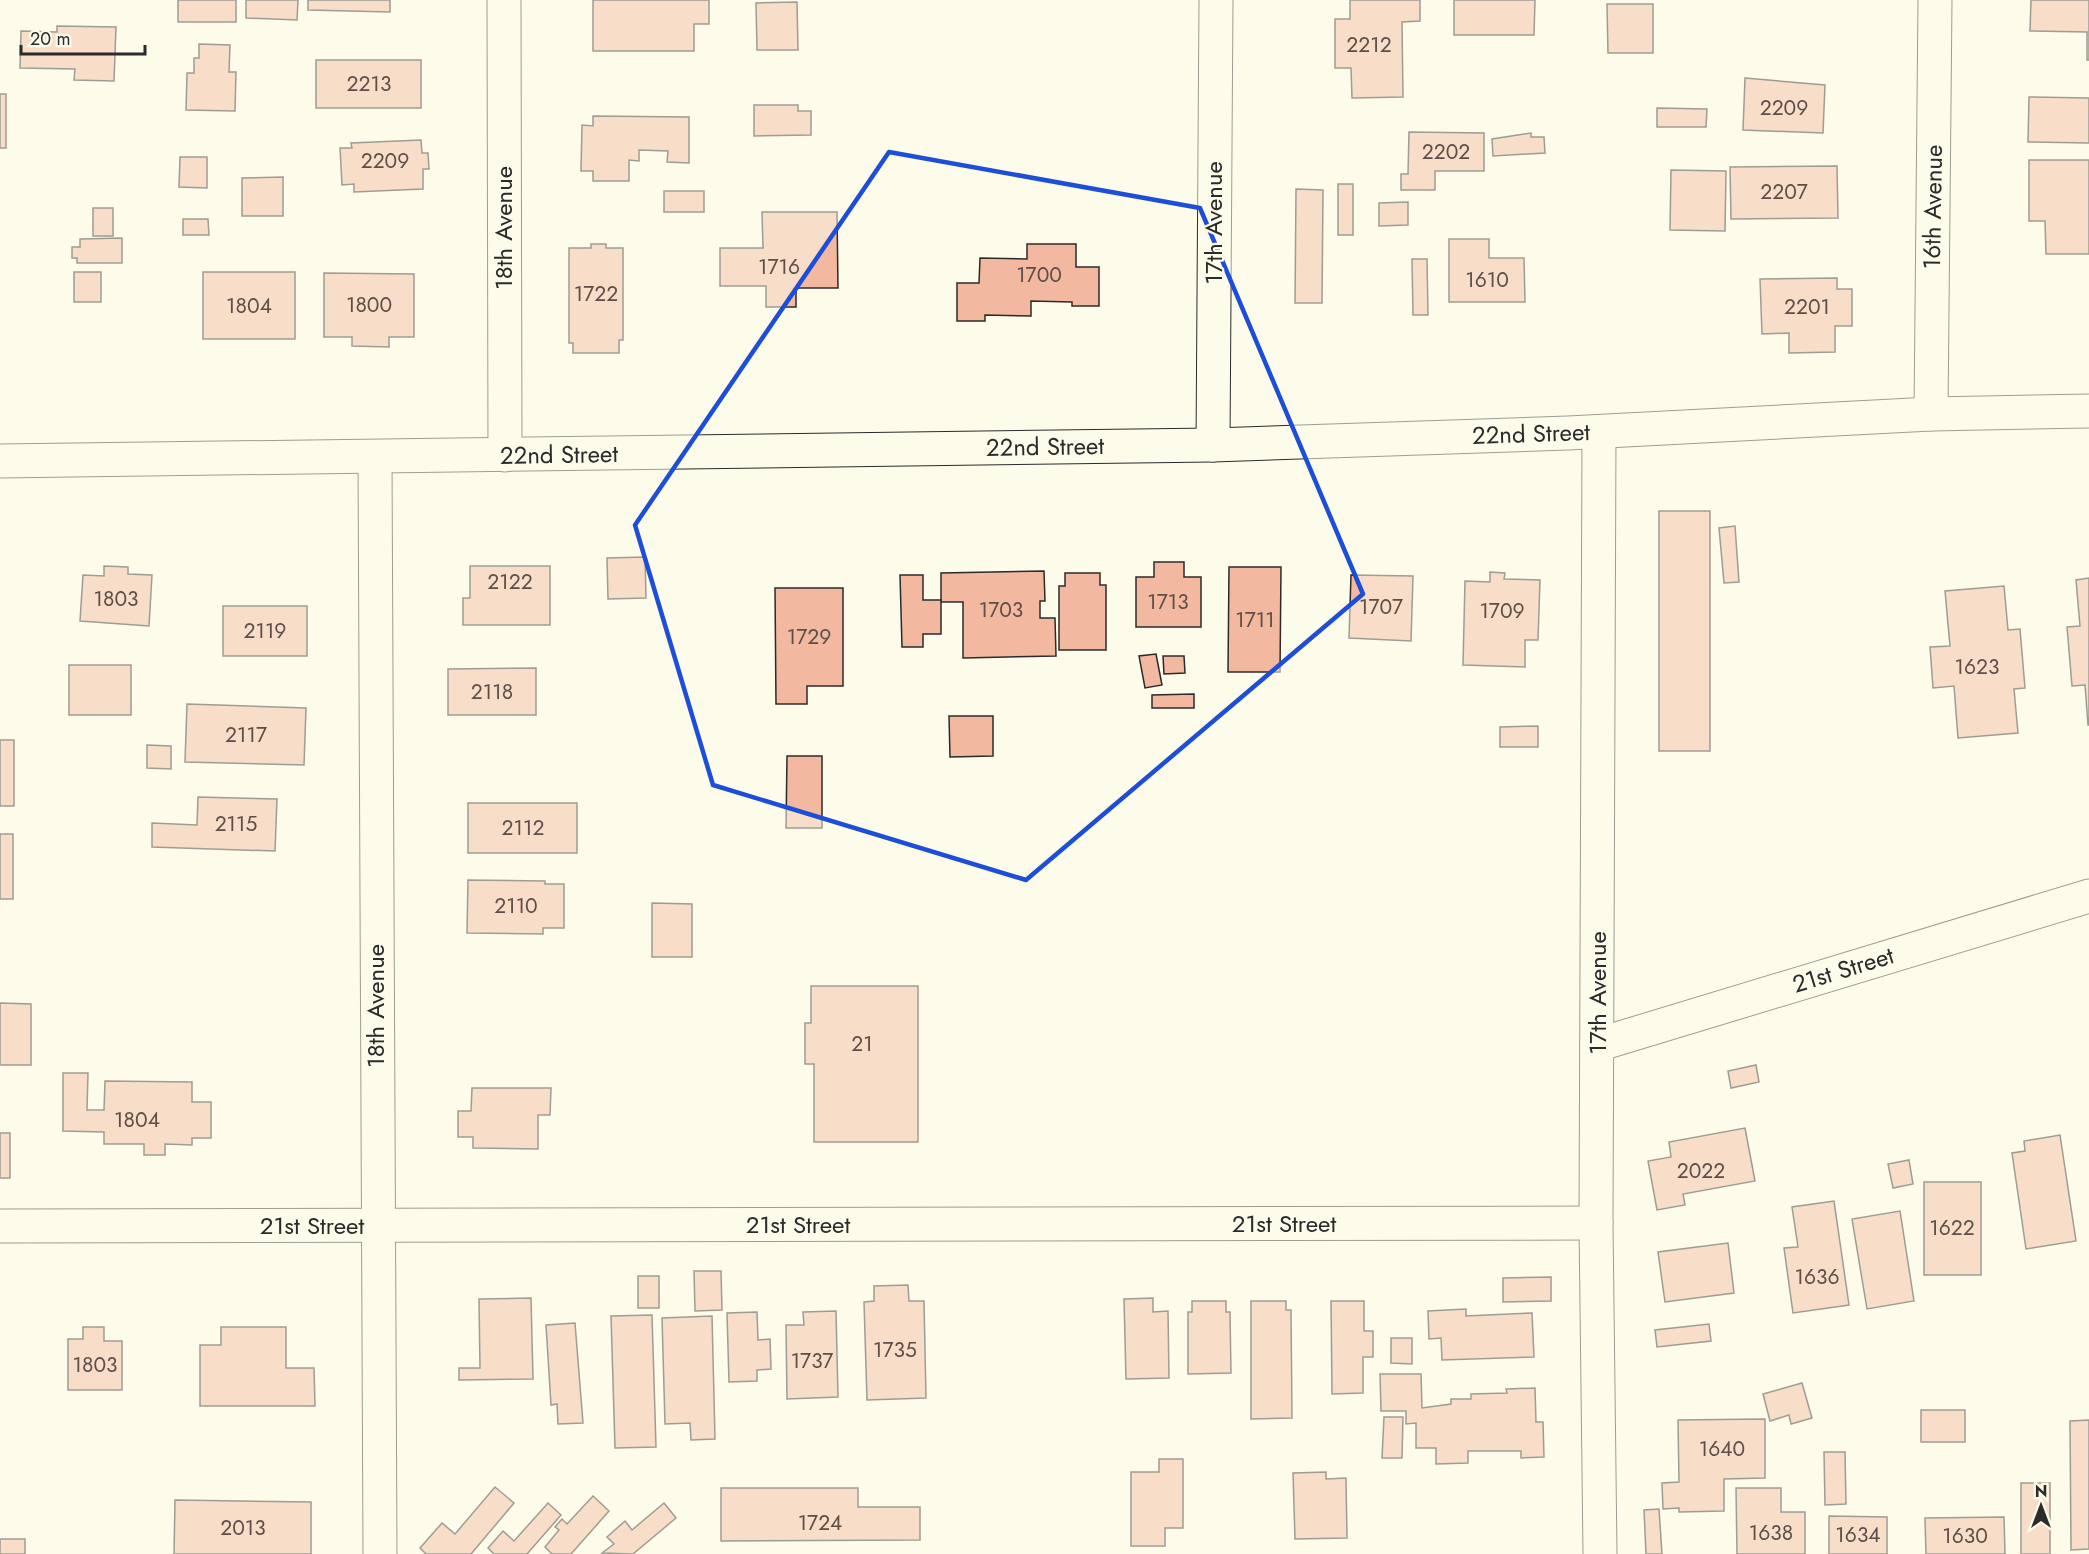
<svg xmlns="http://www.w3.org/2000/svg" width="2089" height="1554" viewBox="0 0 2089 1554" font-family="Jost,sans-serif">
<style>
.building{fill:#f2b8a0;stroke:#2b2b2b;stroke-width:1.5}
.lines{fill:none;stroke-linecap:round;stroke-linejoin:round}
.minor-casing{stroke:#2b2b2b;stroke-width:35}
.tertiary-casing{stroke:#2b2b2b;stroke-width:35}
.minor{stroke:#fdfbea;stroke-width:33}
.tertiary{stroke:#fdfbea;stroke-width:33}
.marked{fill:none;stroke:#1d4ed8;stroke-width:4.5;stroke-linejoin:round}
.labels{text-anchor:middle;stroke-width:4.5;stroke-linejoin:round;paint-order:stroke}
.number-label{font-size:21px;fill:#5d4e48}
.street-label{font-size:24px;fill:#2b2b2b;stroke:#fdfbea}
</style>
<rect width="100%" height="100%" fill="#fdfbea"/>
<g class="building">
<rect x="178" y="0" width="58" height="22"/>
<polygon points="246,0 298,0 297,20 246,18"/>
<polygon points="308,0 390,0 390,12 308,10"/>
<polygon points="593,0 709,0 709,24 694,24 694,51 593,51"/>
<polygon points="1350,0 1420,0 1420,21 1402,22 1403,97 1352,98 1351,68 1335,68 1335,19 1350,19"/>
<polygon points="1454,0 1535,0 1534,35 1454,35"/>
<polygon points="2031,0 2089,0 2089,60 2087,60 2087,32 2030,31"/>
<polygon points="797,2 798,50 757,50 756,3"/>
<polygon points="1607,4 1653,4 1653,53 1608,53"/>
<polygon points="57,26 116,27 114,81 74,80 75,69 20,68 21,31 57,32"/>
<polygon points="199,44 230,45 229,72 236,72 235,111 186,110 187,73 194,73 194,58 199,58"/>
<rect x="316" y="60" width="105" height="48"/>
<polygon points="1745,78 1825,85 1823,133 1743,130"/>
<rect x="0" y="94" width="6" height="54"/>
<polygon points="2029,97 2089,98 2089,143 2028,142"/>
<polygon points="754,105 798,105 798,111 811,111 811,135 754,136"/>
<polygon points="1657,108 1707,109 1706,127 1657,127"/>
<polygon points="593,116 689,117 689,163 667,162 668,151 639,150 639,161 629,160 629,181 593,181 593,171 581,171 582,125 593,126"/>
<polygon points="1409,132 1484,133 1484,171 1435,171 1435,190 1401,190 1401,174 1408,174"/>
<polygon points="1531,133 1531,137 1544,137 1545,153 1493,156 1492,139"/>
<polygon points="421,140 422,153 428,153 429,169 423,169 423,189 354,192 354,184 342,185 340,148 352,148 351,143"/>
<polygon points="180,157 207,157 207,188 179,187"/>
<polygon points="2029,160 2089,160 2089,254 2046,254 2045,221 2029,221"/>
<polygon points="1837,166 1838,218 1731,219 1730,167"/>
<polygon points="1671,170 1726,171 1725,231 1670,230"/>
<polygon points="283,177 283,216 242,216 242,178"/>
<rect x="1338" y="184" width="15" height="51"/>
<polygon points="1296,189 1323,190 1322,303 1295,303"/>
<rect x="664" y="191" width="40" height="21"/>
<polygon points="1408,202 1408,225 1379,226 1379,203"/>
<rect x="93" y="208" width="20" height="28"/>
<polygon points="762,212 837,212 838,288 796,288 796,307 766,307 766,286 720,286 720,248 763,248"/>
<polygon points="183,219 208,219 209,235 183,235"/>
<polygon points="122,238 122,263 77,263 77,258 72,258 72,247 80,247 80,239"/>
<polygon points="1449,239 1489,239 1489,258 1524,258 1525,302 1449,302"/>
<polygon points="591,244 606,244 606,248 623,248 623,340 619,340 619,353 573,353 573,343 569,343 569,248 591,248"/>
<polygon points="1027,244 1076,244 1076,267 1099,267 1099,306 1072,306 1072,302 1031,301 1031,316 985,315 985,321 957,321 957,283 979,283 980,258 1027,259"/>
<polygon points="1412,259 1427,259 1428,315 1413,315"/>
<rect x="74" y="272" width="27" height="30"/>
<rect x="203" y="272" width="92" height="67"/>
<polygon points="324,273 414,274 414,337 389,337 389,347 352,346 352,337 324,337"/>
<polygon points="1837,278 1837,289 1852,289 1852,326 1835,326 1835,352 1789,353 1789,333 1762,334 1760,279"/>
<rect x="1659" y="511" width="51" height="240"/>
<polygon points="1735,526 1739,582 1724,583 1719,528"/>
<polygon points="645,557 646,598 608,599 607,558"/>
<polygon points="1154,562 1184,562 1184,577 1201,577 1201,627 1136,627 1136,577 1154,577"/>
<polygon points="104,566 128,567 128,574 152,575 149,626 80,621 83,575 104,576"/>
<polygon points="470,566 550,566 550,625 463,625 463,598 470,598"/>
<polygon points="1229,567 1281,567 1280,672 1228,672"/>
<polygon points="1044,571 1045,601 1040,601 1040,618 1055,618 1056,656 963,658 963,602 941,602 941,573"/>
<polygon points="1490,572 1505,573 1504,579 1540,580 1538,640 1525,640 1525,667 1463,665 1465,581 1490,582"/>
<polygon points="1065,573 1100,573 1100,585 1106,585 1106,650 1059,650 1059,586 1065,586"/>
<polygon points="900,575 923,575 923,600 941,600 941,634 923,634 923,647 902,647"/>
<polygon points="1351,575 1413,576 1411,641 1349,638"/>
<polygon points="2089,578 2089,725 2088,725 2085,685 2072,686 2067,627 2080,626 2076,580"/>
<polygon points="2004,586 2008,630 2020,629 2025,688 2014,689 2018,733 1958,738 1954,686 1933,688 1930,647 1950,646 1945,591"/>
<polygon points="775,588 843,588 843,686 807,686 807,704 776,704"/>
<rect x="223" y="606" width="84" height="50"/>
<polygon points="1156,654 1162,685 1145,688 1139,656"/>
<polygon points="1163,656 1184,656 1185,673 1164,674"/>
<rect x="69" y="665" width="62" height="50"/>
<polygon points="536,668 536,715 448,715 448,669"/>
<polygon points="1194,694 1194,708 1152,708 1152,695"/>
<polygon points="187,704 306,708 304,765 185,762"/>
<polygon points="949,716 993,716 993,756 950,757"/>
<polygon points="1538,726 1538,747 1500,747 1500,727"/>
<rect x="0" y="740" width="14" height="66"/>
<polygon points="147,745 171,746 171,769 147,768"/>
<polygon points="787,756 822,756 822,828 786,828"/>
<polygon points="198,797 277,799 275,851 152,847 152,823 197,825"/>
<rect x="468" y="803" width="109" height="50"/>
<rect x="0" y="834" width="13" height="65"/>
<polygon points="468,880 545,881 545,884 564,884 564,928 543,928 543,934 467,933"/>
<polygon points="652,903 692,904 692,957 652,957"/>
<polygon points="811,986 918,986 918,1142 814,1142 814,1064 805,1064 805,1023 811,1023"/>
<polygon points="0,1003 31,1004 31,1065 0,1065"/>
<polygon points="1756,1065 1759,1082 1731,1088 1728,1071"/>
<polygon points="63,1073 88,1073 87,1110 104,1110 105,1081 192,1082 192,1102 211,1102 211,1138 192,1138 192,1145 165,1144 165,1155 144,1155 144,1144 104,1144 104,1132 63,1131"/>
<polygon points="472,1088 551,1088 550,1115 538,1115 538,1149 473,1148 473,1137 458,1137 458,1111 471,1111"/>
<polygon points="1745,1128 1755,1181 1683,1194 1685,1205 1657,1210 1648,1161 1671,1157 1669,1142"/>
<rect x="0" y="1133" width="10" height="45"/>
<polygon points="2060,1135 2076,1241 2026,1249 2012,1153 2025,1151 2024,1141"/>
<polygon points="1909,1160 1913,1184 1893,1188 1888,1164"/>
<rect x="1924" y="1182" width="57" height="93"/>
<polygon points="1834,1201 1849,1305 1793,1313 1784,1248 1798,1247 1792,1207"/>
<polygon points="1900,1211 1914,1301 1867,1309 1852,1219"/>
<polygon points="1728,1243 1734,1293 1665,1302 1658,1252"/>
<polygon points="694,1271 721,1271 722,1310 695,1311"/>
<rect x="638" y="1276" width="21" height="32"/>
<polygon points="1551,1277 1551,1301 1503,1302 1503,1278"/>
<polygon points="908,1285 909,1301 924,1301 926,1398 867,1400 864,1302 874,1301 874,1286"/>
<polygon points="531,1298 533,1379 459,1380 459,1368 480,1368 479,1299"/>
<polygon points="1153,1298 1153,1312 1168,1311 1169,1378 1126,1379 1124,1299"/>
<polygon points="1192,1301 1226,1301 1226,1312 1230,1312 1231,1373 1188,1374 1188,1312 1192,1312"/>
<polygon points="1251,1301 1286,1301 1286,1310 1291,1310 1292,1418 1251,1419"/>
<polygon points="1331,1301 1364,1301 1364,1331 1373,1331 1373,1357 1363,1357 1363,1393 1332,1394"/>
<polygon points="1466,1309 1466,1316 1532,1313 1534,1357 1442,1360 1441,1338 1429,1339 1428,1311"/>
<polygon points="836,1311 838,1397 787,1399 786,1325 804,1325 803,1312"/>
<polygon points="757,1312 758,1340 770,1339 771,1369 757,1370 757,1381 729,1382 727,1313"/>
<polygon points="652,1315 656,1447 615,1448 611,1316"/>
<polygon points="712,1316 715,1439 691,1440 690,1423 665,1424 662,1318"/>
<polygon points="575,1323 583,1423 558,1424 557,1404 551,1405 546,1325"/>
<polygon points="1709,1324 1711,1341 1657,1347 1655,1330"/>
<polygon points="83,1327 104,1327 104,1341 122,1341 122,1390 68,1390 68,1339 83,1339"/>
<polygon points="221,1327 286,1327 286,1368 314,1368 315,1406 200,1406 200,1345 221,1345"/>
<polygon points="1391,1338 1412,1338 1412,1364 1391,1363"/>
<polygon points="1380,1374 1421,1374 1422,1408 1451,1404 1451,1399 1471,1399 1471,1394 1507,1393 1506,1389 1535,1388 1536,1422 1543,1422 1544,1457 1521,1458 1521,1451 1468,1451 1468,1463 1436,1464 1436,1448 1416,1448 1416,1423 1406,1424 1406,1411 1381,1411"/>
<polygon points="1802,1383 1812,1418 1791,1424 1789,1415 1770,1421 1763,1394"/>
<rect x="1921" y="1410" width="44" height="32"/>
<polygon points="1384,1417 1403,1417 1402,1458 1382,1458"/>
<polygon points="1765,1419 1765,1478 1724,1479 1724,1511 1679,1512 1679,1508 1663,1509 1662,1483 1679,1482 1678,1420"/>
<polygon points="2089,1420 2089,1549 2071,1550 2070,1421"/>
<polygon points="1824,1452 1845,1452 1846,1504 1825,1505"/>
<polygon points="1159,1459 1183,1459 1183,1528 1165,1528 1165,1546 1131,1546 1131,1472 1159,1472"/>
<polygon points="1326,1472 1326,1479 1346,1478 1347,1538 1295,1539 1293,1473"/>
<rect x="2021" y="1483" width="29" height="71"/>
<polygon points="495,1487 514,1503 471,1554 426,1554 420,1548 442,1523 455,1534"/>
<polygon points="721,1488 858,1488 858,1507 920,1507 920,1540 721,1541"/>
<polygon points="1736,1488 1781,1488 1781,1512 1805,1512 1805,1554 1737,1554"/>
<polygon points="593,1496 609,1511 571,1554 552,1554 545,1547 559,1530 555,1527 562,1519 567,1524"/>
<polygon points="175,1500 311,1502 311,1554 174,1554"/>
<polygon points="548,1503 561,1515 527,1554 494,1554 488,1548 503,1531 514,1541"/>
<polygon points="664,1503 676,1518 633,1554 602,1553 614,1544 607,1537 625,1521 632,1530"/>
<polygon points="1659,1509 1662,1554 1646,1554 1644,1510"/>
<polygon points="1829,1516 1887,1517 1887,1554 1829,1554"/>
<polygon points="2004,1517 2005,1554 1926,1554 1925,1518"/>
<rect x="0" y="1539" width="25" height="15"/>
</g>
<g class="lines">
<defs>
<g id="minor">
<polyline points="504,0 505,455"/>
<polyline points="1931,414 1935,0"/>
<polyline points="1599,432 1596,1223 1600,1554"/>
<polyline points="1213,445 1216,0"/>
<polyline points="375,458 380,1554"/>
<polyline points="1597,1045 2089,896"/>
<polyline points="0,1226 1596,1223"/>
</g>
<polyline id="tertiary" points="0,461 1213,445 1568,433 1931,414 2089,411"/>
</defs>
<use href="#minor" class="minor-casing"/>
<use href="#tertiary" class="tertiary-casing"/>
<use href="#minor" class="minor"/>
<use href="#tertiary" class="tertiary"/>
</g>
<path d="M0 0H2089V1554H0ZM889,152L1200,208L1363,594L1026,880L713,785L635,525Z" fill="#fdfbea" fill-opacity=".55" fill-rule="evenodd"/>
<path class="marked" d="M889,152L1200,208L1363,594L1026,880L713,785L635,525Z"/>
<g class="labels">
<g class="number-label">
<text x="1369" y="52">2212</text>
<text x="369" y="91">2213</text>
<text x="1784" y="115">2209</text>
<text x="1446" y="159">2202</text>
<text x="385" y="168">2209</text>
<text x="1784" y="199">2207</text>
<text x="779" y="274">1716</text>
<text x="1039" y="282">1700</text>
<text x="1487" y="287">1610</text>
<text x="596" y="301">1722</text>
<text x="369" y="312">1800</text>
<text x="249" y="313">1804</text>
<text x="1807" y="314">2201</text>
<text x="510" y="589">2122</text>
<text x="116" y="606">1803</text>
<text x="1168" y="609">1713</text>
<text x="1381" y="614">1707</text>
<text x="1001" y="617">1703</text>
<text x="1502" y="618">1709</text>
<text x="1255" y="627">1711</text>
<text x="265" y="638">2119</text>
<text x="809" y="644">1729</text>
<text x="1977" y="674">1623</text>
<text x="492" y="699">2118</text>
<text x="246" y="742">2117</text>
<text x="236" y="831">2115</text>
<text x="523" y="835">2112</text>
<text x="516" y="913">2110</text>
<text x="862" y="1051">21</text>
<text x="137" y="1127">1804</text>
<text x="1701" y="1178">2022</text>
<text x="1952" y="1235">1622</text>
<text x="1817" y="1284">1636</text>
<text x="895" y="1357">1735</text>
<text x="812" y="1368">1737</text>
<text x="95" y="1372">1803</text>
<text x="1722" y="1456">1640</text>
<text x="820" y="1530">1724</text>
<text x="243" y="1535">2013</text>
<text x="1771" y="1540">1638</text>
<text x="1858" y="1542">1634</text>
<text x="1965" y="1543">1630</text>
</g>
<g class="street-label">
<text transform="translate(1933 207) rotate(-89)" y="8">16th Avenue</text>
<text transform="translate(1214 223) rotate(-90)" y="8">17th Avenue</text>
<text transform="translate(504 228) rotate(-90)" y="8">18th Avenue</text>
<text transform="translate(1531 434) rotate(-2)" y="8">22nd Street</text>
<text transform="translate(1045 447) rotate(-1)" y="8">22nd Street</text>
<text transform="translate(559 455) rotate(-1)" y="8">22nd Street</text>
<text transform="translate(1843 970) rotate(-17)" y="8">21st Street</text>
<text transform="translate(1598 993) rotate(-90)" y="8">17th Avenue</text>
<text transform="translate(376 1006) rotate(-90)" y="8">18th Avenue</text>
<text x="1284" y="1232">21st Street</text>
<text x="798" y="1233">21st Street</text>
<text x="312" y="1234">21st Street</text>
</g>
</g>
<g transform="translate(2041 1506)" stroke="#fdfbea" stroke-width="4.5" paint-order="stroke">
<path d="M0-4.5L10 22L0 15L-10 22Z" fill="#2b2b2b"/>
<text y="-9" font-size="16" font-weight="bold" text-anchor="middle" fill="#2b2b2b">N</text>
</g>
<path d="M21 45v9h124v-9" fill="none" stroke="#2b2b2b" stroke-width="3"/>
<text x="30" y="45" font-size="18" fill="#2b2b2b" stroke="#fdfbea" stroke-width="4.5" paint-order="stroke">20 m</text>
</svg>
